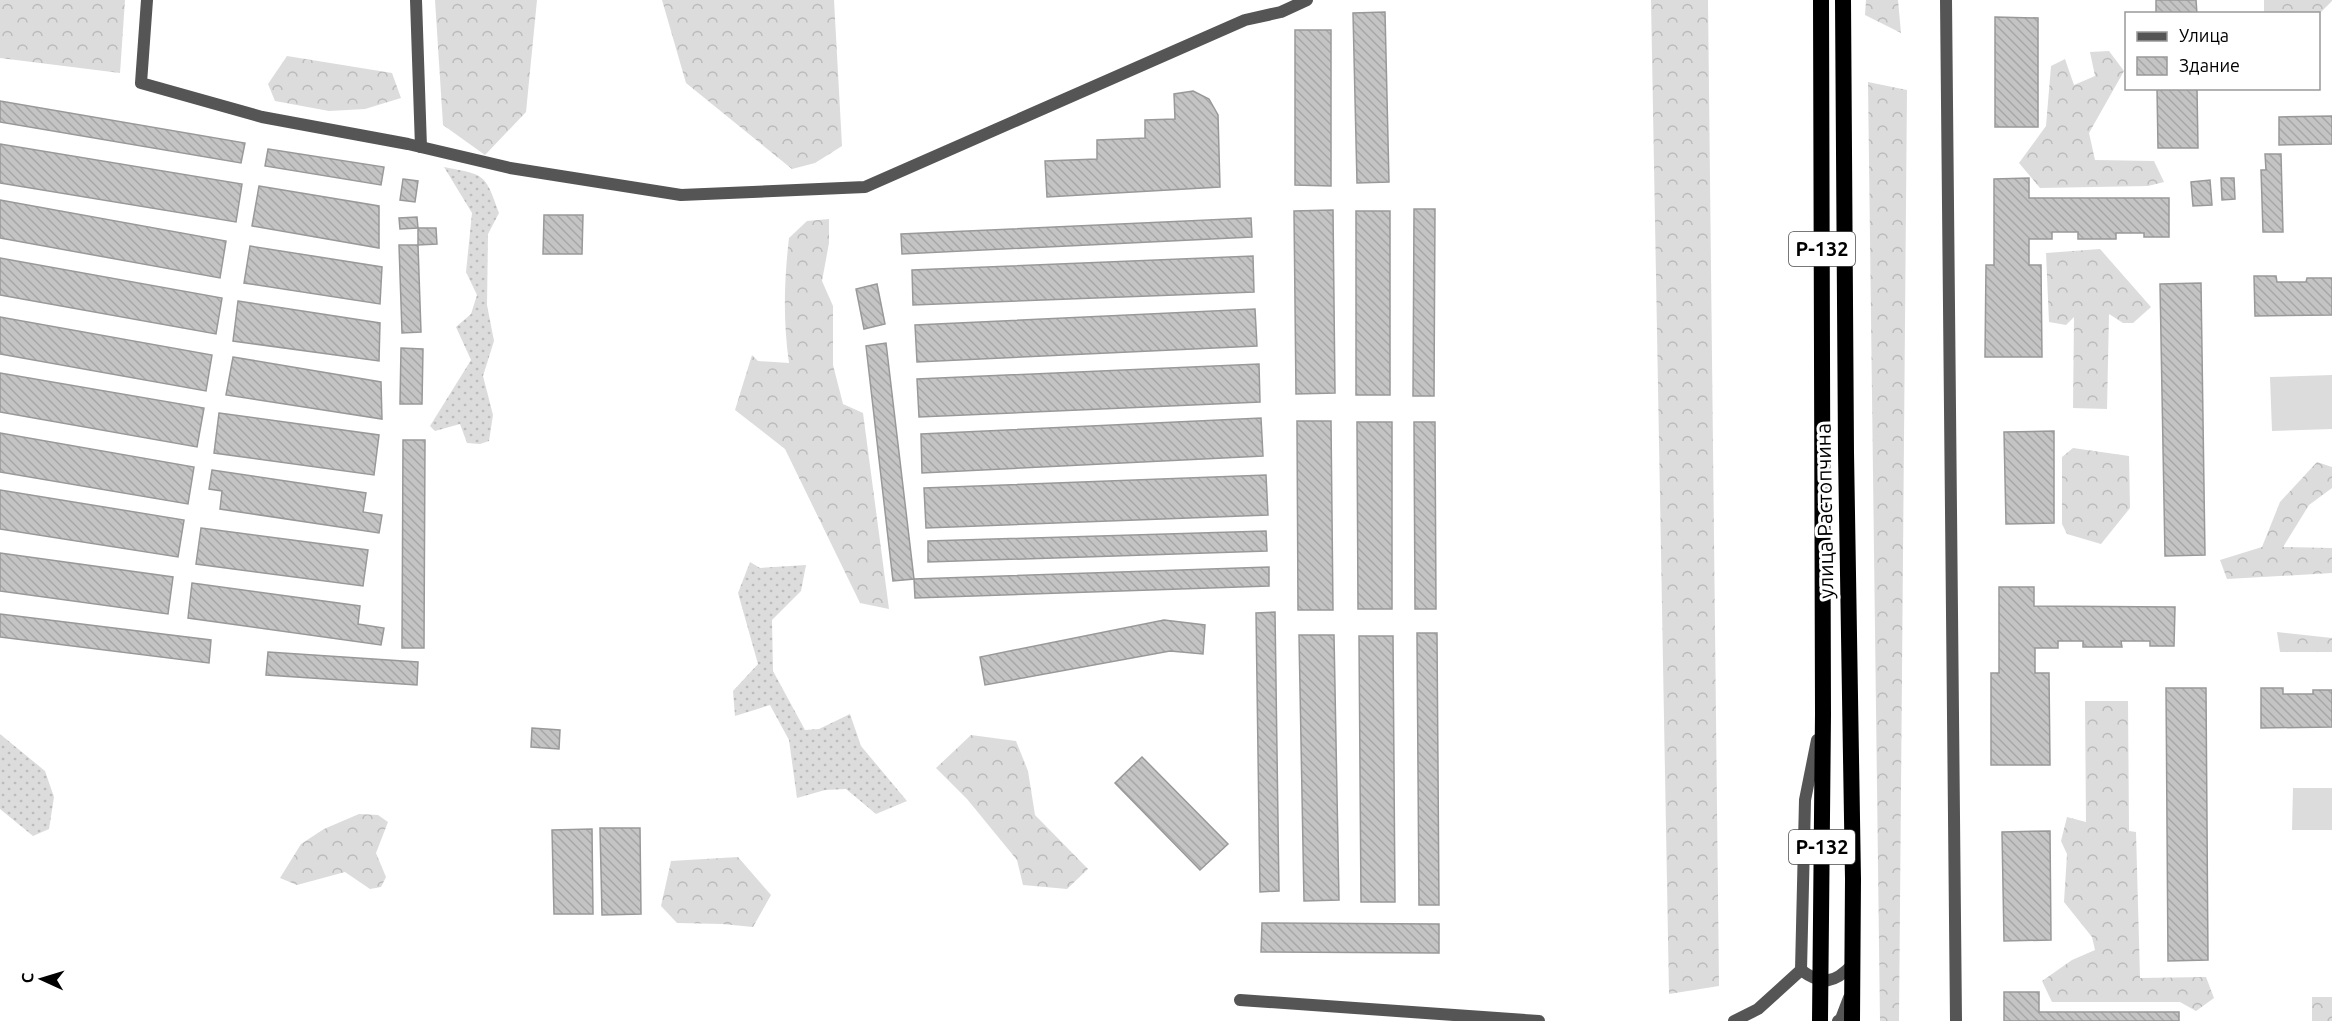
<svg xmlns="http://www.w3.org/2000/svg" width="2332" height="1021" viewBox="0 0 2332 1021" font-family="Ubuntu,sans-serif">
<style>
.grass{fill:url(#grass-dots)}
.forest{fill:url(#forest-crowns)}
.pitch{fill:#dcdcdc}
.building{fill:url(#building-back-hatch);stroke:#999;stroke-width:1.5}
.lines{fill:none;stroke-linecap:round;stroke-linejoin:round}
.minor{stroke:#555;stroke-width:12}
.trunk{stroke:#000;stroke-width:16}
.labels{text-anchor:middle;stroke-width:6;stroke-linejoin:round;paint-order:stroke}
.shield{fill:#fff;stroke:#4c4c4c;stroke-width:1.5}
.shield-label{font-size:20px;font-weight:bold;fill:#000}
.street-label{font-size:21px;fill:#000;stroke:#fff}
</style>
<defs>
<pattern id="grass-dots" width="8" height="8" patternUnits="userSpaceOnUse" patternTransform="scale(1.5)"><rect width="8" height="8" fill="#dcdcdc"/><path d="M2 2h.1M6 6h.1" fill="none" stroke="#bbb" stroke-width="1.8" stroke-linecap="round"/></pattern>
<pattern id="forest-crowns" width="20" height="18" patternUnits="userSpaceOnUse" patternTransform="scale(1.5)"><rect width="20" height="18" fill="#dcdcdc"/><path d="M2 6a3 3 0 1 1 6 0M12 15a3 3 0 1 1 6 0" fill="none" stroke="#bbb"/></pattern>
<pattern id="building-back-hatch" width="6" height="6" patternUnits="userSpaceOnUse" patternTransform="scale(1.5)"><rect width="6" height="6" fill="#c4c4c4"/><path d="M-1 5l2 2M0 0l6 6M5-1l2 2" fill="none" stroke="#a7a7a7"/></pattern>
</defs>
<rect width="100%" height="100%" fill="#fff"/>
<g class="grass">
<path d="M444,167C485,175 485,173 499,213L488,234L487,305L494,341L483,376L493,415L489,441L480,444L467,443L460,424L435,431L430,426L471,360L456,327L471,314L477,295L466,272L472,213Z"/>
<polygon points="750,562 760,568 806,565 801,591 772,620 773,671 805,730 819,729 850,714 861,746 907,801 876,814 846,789 825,790 797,798 789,740 770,705 735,716 733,691 758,664 738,593"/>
<polygon points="0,734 45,771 54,797 49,829 33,836 0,809"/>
</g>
<g class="forest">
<polygon points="0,0 125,0 120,73 0,58"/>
<polygon points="435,0 537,0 526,112 485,155 443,125"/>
<polygon points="662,0 834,0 842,146 815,163 792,169 686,83"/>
<polygon points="1651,0 1708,0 1719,986 1669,994"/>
<polygon points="1866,0 1898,0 1901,33 1865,15"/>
<polygon points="2264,0 2332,0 2332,1 2319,14 2264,14"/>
<polygon points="2109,51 2124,71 2089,133 2095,160 2154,161 2164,182 2148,186 2040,188 2019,163 2046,126 2051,66 2065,59 2074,85 2095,76 2090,52"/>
<polygon points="287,56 392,73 401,98 365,109 329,111 275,101 268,84"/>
<polygon points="1868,82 1907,90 1899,1021 1880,1021"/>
<path d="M829,219V243L822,281L833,306V365L843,404L863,413L889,609L860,603L785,449L735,410L752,355L758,361L789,363C783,321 784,281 789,238L807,221Z"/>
<polygon points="2100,249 2151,307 2133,323 2123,323 2109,314 2107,409 2073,408 2074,317 2066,325 2049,322 2046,253"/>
<polygon points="2073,448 2129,456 2130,508 2101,544 2067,534 2062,524 2062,457"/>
<polygon points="2317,462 2332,467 2332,488 2309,505 2283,547 2332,548 2332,573 2227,579 2220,560 2262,547 2280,502"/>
<polygon points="2277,632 2332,638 2332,652 2280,652"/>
<polygon points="2085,701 2128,701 2129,831 2136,832 2140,978 2206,977 2214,998 2196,1011 2180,1002 2052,1002 2042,981 2072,960 2095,950 2092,937 2064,902 2067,854 2061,841 2067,817 2086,822"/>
<polygon points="971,735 1016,741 1028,771 1035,815 1088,869 1067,889 1023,885 1017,860 967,799 936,768"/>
<polygon points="359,814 378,815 388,822 376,853 386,877 381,887 370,889 345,872 297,885 280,878 301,844 324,829"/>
<polygon points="738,857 771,895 753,927 722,924 677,923 661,906 671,861"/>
<rect x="2312" y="997" width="20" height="24"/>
</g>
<g class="pitch">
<polygon points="2332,375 2332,429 2272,431 2270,377"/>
<polygon points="2293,788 2332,788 2332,830 2292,830"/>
</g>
<g class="building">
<polygon points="2156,0 2196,0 2197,14 2156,14"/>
<polygon points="1385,12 1389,182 1357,183 1353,13"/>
<polygon points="1995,17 2038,18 2038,127 1995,127"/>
<polygon points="1295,30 1331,30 1331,186 1295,185"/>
<polygon points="2157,88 2197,88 2198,148 2158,148"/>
<polygon points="1193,91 1209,99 1218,115 1220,187 1047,197 1045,161 1097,159 1097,140 1145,138 1145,120 1175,119 1174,94"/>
<polygon points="0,101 245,143 241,163 0,122"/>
<polygon points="2332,116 2332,144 2279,145 2279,117"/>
<polygon points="0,144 242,184 236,222 0,183"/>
<polygon points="268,149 384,167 381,185 265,166"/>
<polygon points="2265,154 2281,154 2283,232 2263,232 2261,170 2266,170"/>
<polygon points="2029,178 2029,198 2169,198 2169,237 2144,237 2144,233 2116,233 2116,239 2078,239 2078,232 2052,232 2052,239 2029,239 2029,265 2041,265 2042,357 1985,357 1986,265 1994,265 1994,179"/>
<polygon points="2221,178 2234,178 2235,199 2222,200"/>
<polygon points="403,179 418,181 415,202 400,200"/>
<polygon points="2210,180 2212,205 2193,206 2191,182"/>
<polygon points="259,186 379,206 379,248 252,226"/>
<polygon points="0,200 226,241 220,278 0,238"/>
<polygon points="1414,209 1435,209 1434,396 1413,396"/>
<polygon points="1333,210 1335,393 1296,394 1294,211"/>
<rect x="1356" y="211" width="34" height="184"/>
<polygon points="544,215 583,215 582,254 543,254"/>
<polygon points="417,217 418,228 400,229 399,218"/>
<polygon points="1251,218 1252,237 902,254 901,234"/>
<polygon points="418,228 436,228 437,244 418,245"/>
<polygon points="399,245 418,245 421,332 402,333"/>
<polygon points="250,246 382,267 380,304 244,283"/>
<polygon points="1253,256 1254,292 913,305 912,270"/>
<polygon points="0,258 222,298 216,334 0,295"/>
<polygon points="2254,276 2276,276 2277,282 2306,282 2307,278 2332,278 2332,315 2255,316"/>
<polygon points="2201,283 2205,555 2165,556 2160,284"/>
<polygon points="877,284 885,324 864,329 856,289"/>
<polygon points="238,301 380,323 379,361 233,341"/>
<polygon points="1255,309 1257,346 917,362 915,325"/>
<polygon points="0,317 212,355 206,391 0,354"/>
<polygon points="886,343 914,579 893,581 866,346"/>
<polygon points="401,348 423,349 422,404 400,404"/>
<polygon points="233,357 381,382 382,419 226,395"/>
<polygon points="1259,364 1260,402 919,417 917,379"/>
<polygon points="0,373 204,408 197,447 0,412"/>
<polygon points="219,413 379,435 374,475 214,453"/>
<polygon points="1261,418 1263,456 922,473 921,434"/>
<polygon points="1297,421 1331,421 1333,610 1298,610"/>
<polygon points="1357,422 1392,422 1392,609 1358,609"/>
<polygon points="1414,422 1435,422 1436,609 1415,609"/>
<polygon points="2054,431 2054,523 2006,524 2004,432"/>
<polygon points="0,433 194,467 188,504 0,472"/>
<polygon points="403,440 425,440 424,648 402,648"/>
<polygon points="212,470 366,493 363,512 382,515 379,533 220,509 222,491 209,489"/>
<polygon points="1266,475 1268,515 926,528 924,488"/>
<polygon points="0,490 184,520 178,557 0,529"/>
<polygon points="201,528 368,550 363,586 196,564"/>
<polygon points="1266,531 1267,551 928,562 928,541"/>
<polygon points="0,553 173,577 168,614 0,591"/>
<polygon points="1269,567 1269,586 915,598 914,579"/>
<polygon points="192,583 360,606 358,624 384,628 381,645 188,618"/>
<polygon points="1999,587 2034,587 2034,606 2175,607 2174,646 2150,646 2150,641 2121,641 2122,647 2083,647 2083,641 2058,641 2058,648 2035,648 2035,673 2049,673 2050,765 1991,765 1991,673 1999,673"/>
<polygon points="1275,612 1279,891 1260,892 1256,613"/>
<polygon points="0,614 211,640 209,663 0,637"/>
<polygon points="1164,620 1205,625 1203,654 1170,651 985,685 980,657"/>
<polygon points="1417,633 1437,633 1439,905 1419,905"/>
<polygon points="1299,635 1334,635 1339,900 1304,901"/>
<polygon points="1359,636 1393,636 1395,902 1361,902"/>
<polygon points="268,652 418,662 417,685 266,675"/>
<polygon points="2166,688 2206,688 2208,960 2168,961"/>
<polygon points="2261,688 2283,688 2283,694 2313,694 2313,690 2332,690 2332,727 2261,728"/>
<polygon points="532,728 560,730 559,749 531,747"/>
<polygon points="1142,757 1228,844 1200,870 1115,783"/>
<polygon points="600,828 640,828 641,914 602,915"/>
<polygon points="592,829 593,914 554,914 552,830"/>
<polygon points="2050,831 2051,940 2004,941 2002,832"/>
<polygon points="1262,923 1439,924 1439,953 1261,952"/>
<polygon points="2004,992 2039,992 2039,1012 2179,1012 2179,1021 2004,1021"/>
</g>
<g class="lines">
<g class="minor">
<polyline points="147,0 141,83 262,117 408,144 510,168 681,195 865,187 1245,20 1281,12 1307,0"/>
<polyline points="416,0 421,147"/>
<polyline points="1946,0 1956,1021"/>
<path d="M1801,970C1822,986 1835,983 1852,965"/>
<polyline points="1240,1000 1539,1021"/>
<polyline points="1734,1021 1758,1009 1801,970 1805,800 1817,740"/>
<polyline points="1838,1021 1841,1019 1849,998"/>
</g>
<g class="trunk">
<polyline points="1843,0 1846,452 1853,879 1852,1021"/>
<polyline points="1820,1021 1823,714 1821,0"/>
</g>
</g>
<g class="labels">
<g class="shield">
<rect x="1789" y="232" width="66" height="34" rx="4.5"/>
<rect x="1789" y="830" width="66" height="34" rx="4.5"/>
</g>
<g class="shield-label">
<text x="1822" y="256">Р-132</text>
<text x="1822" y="854">Р-132</text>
</g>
<g class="street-label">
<text transform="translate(1825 511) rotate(-91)" y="7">улица Растопчина</text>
</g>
</g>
<rect x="2125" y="12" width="195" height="78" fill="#ffffff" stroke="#999999" stroke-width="1.5"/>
<rect x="2137" y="32" width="30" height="9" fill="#555555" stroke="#999999" stroke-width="1.5"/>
<text x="2179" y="42" font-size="18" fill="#000000">Улица</text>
<rect x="2137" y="57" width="30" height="18" fill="url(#building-back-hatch)" stroke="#999999" stroke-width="1.5"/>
<text x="2179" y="72" font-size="18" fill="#000000">Здание</text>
<g transform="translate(42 979) rotate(274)" stroke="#ffffff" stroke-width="4.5" paint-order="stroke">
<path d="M0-4.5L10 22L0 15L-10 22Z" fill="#000000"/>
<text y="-9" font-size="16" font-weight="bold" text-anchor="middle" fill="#000000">С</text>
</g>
</svg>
